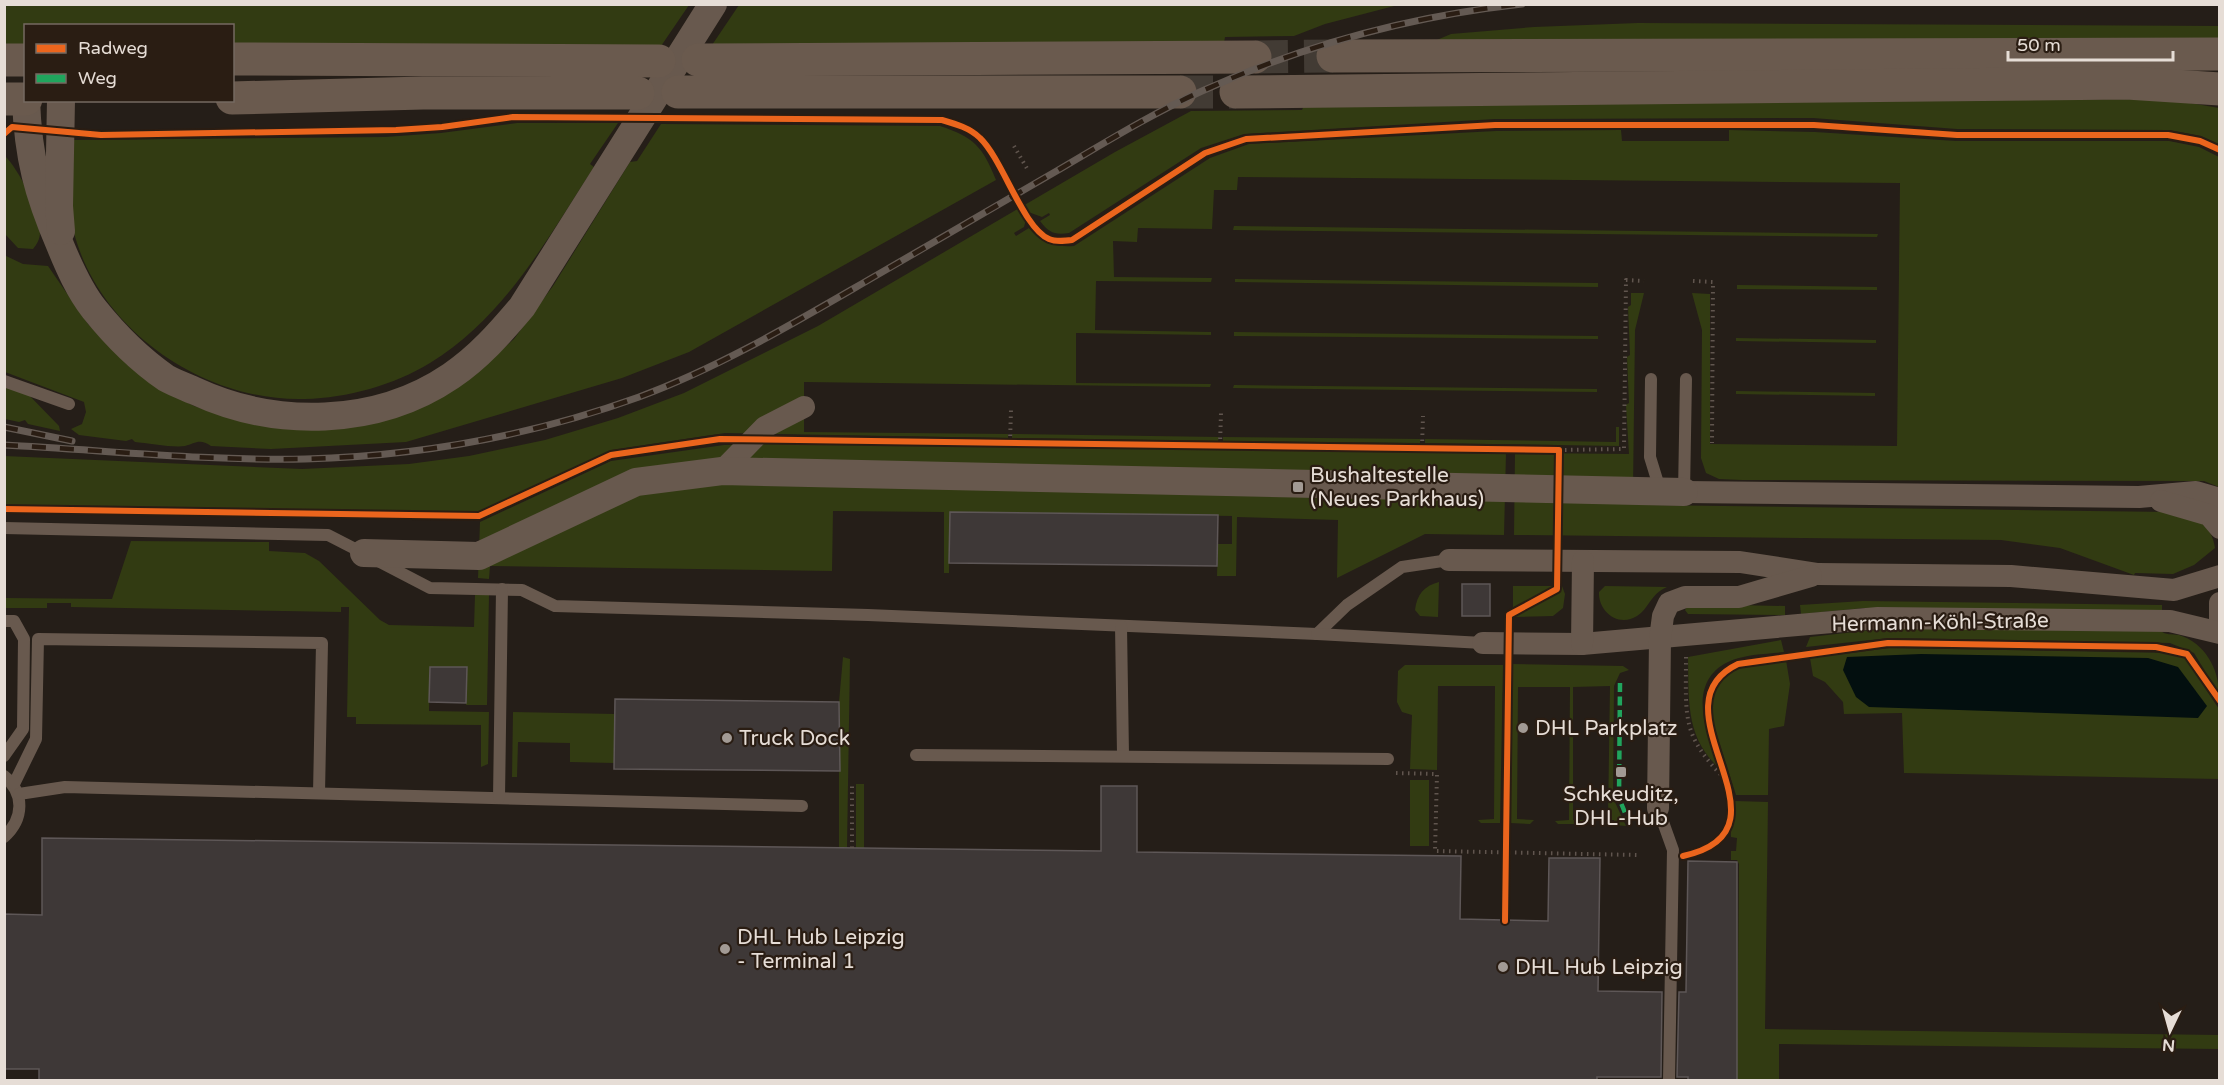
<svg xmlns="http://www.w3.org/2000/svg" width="2224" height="1085" viewBox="0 0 2224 1085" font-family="'Varela Round',sans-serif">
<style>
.green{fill:#323b12}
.water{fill:#030f0f}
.building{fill:#3e3837;stroke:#5e5757;stroke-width:1.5}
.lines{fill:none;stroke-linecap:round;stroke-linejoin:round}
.primary-tunnel{stroke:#423b34;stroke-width:33;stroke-dasharray:33 16;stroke-linecap:butt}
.path{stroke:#60554e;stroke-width:4;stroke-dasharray:1.5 4.5;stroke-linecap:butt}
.service{stroke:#68594e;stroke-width:12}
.minor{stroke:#68594e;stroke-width:22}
.tertiary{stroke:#68594e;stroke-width:28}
.primary{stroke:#6a5a4e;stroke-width:33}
.rail-casing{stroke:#645a53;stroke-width:7}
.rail{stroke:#2a1d13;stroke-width:4.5;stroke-dasharray:14;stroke-linecap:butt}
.quiet{stroke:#20a55d;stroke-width:4.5;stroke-dasharray:9 4.5;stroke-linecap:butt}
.cycleway-casing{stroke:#2a1d13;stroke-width:10}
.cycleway{stroke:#eb651d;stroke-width:6}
.poi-dot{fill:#a29a94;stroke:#2a1d13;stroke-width:2}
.labels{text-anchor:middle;stroke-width:4.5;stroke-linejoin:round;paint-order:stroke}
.poi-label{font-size:21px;fill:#e6ddd6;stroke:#2a1d13;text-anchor:start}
.street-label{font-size:21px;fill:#e6ddd6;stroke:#2a1d13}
</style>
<rect width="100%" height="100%" fill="#251e18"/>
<g class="green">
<polygon points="4,5 689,5 659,49 233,46 232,26 26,26 25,45 5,45"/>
<polygon points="739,5 1398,5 1325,24 1294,36 1225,37 1224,43 710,48"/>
<polygon points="1638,23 2220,26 2219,43 1432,42 1451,34 1534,27"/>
<path d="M2167,99L2219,108V144L2201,136L2169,130L1957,129L1813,118L1495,119L1244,134L1201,148L1069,233C1055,235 1049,233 1040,221L1050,215L1049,213L1042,217L1031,213L1027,215L1024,227L1014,233L1016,236L1029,228C1041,244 1055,247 1074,246L1210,158L1249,144L1496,131L1621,130L1622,141H1729V130L1815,132L1956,141H2169L2199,147L2219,157V487L2204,481L1742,480L1719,479L1706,473L1701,458L1702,330L1692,293L1710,294V444L1897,446L1900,183L1238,177L1237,190H1214L1212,229L1138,228L1137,242L1113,241L1114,277L1212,278L1211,282L1096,281L1095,330L1211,332V335L1076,333V383L1211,384L1210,387L804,382V432L1008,434V438L725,433L612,450L479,512L5,506L4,456L302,469L409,464L469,456L545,440L618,418L684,393L818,326L1115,152L1191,111L1302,110L1305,103Z"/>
<path d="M517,123H618L590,164L594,167C547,239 505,317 430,363C394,385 347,398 305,399C209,402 107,336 77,243C66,211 72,174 73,140L385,137L441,133Z"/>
<path d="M661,124L940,126C974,137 983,147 996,180L689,352L622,378L406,442L271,449L211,446C200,438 195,443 185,446C174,448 147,443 135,442L132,439L126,441L79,435L71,429L82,424L86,412L84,402L5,372L4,255L23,264L48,266L88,324L129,366L161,389L194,406L236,420L272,427L475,374L514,339L553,286L630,162L637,161Z"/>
<path d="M4,155C19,169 40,212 40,232C40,239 37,244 33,249L18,248L5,234Z"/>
<polygon points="1234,226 1878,234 1877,237 1233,230"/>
<polygon points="1235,279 1598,283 1598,287 1235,282"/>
<polygon points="1737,285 1877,287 1877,290 1737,289"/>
<path d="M1631,293H1644L1635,330L1633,489L1649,505L2169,512C2192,515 2212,523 2215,548L2194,565L2173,574L2135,573L2134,575L2060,548L2001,540L1514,535L1515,453L1629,454L1626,405L1629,403L1627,357L1630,355L1628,307L1631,305Z"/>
<polygon points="1234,332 1598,336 1598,339 1234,336"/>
<polygon points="1736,338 1876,340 1876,343 1736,341"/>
<polygon points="5,383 24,390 59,426 60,431 28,424 25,420 19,422 5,419"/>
<polygon points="1234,385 1597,389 1597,392 1233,388"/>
<polygon points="1736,391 1875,393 1875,396 1736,394"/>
<polygon points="1616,427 1619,427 1619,446 1425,443 1425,439 1616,442"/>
<polygon points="1012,434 1219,437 1218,441 1012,438"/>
<polygon points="1223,437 1420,439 1420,443 1223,441"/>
<polygon points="803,443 1506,453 1504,535 1425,534 1337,578 1338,520 1237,517 1236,576 1217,576 1218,544 1232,544 1232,516 950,512 949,573 944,573 944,512 833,511 832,571 490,566 489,579 478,578 480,522 611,461 724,445"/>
<polygon points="131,541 269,542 269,551 305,553 319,561 380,620 389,625 474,627 475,595 489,595 487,705 466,705 467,667 430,667 429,711 489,712 488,764 481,767 481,725 356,724 356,717 347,717 349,607 341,607 341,612 71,607 71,603 47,603 47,608 5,608 5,598 112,599"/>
<path d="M1439,582L1438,617L1420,616L1415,610C1417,594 1424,586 1439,582Z"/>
<polygon points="1513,586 1562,586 1565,594 1563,608 1553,616 1513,617"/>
<path d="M1605,586L1667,587C1650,594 1649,609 1637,616C1618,628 1598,611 1599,592Z"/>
<polygon points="1863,601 2162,605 2162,612 1864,608 1801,614 1800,605"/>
<polygon points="1689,604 1785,606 1785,615 1688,614 1685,610"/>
<path d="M1889,628L2161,631C2165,635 2172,634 2179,635C2205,643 2219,669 2219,694L2194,653L2170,643L1889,638L1806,647L1810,637Z"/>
<path d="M1781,640L1784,652C1767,654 1744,654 1728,662C1685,683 1707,735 1719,768C1685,737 1689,699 1688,657Z"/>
<polygon points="1890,648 2173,653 2185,658 2219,709 2219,779 1904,773 1902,713 1844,714 1843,702 1825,682 1813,676 1810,658"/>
<polygon points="843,657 850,659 847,848 839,848 839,702"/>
<path d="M1786,660L1790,684L1784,726L1769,729L1768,795H1736L1712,719C1706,667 1746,666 1786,660Z"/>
<polygon points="1512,664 1623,666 1629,670 1620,673 1614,686 1613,798 1626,826 1615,825 1614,820 1608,820 1610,686 1573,687 1573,820 1587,820 1583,824 1558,824 1555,821 1569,820 1570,687 1518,687 1517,819 1534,820 1530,824 1510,823"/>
<polygon points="1405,665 1503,665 1500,823 1481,823 1478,820 1494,819 1495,686 1438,686 1437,770 1410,769 1412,715 1402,712 1397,702 1398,671"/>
<polygon points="513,712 615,714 614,763 570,762 570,743 518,742 517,777 512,777"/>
<rect x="1410" y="780" width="19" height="66"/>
<rect x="856" y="784" width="8" height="64"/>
<path d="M1735,801L1768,802L1765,1029L2219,1035V1049L1779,1044V1080H1737L1739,864L1737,860H1731V851H1736L1737,838L1731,837C1730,825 1735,814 1735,801Z"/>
</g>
<polygon class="water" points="1921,654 2148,658 2178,667 2207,706 2198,718 1869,707 1856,697 1843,670 1847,657"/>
<g class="building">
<polygon points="950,512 1218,515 1217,566 949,563"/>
<rect x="1462" y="584" width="28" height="32"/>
<polygon points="430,667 467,667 466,703 429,702"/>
<polygon points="615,699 839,702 840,771 614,769"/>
<polygon points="1101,786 1137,786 1137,852 1461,856 1460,919 1548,921 1549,858 1600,858 1598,991 1662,992 1661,1077 1597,1077 1597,1080 39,1080 39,1069 4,1069 4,914 42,915 42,838 1101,851"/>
<polygon points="1688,861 1737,862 1737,1080 1688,1080 1688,1077 1677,1077 1679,992 1686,992"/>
</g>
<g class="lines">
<g class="primary-tunnel">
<polyline points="1255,57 1333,56"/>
<polyline points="1180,92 1236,92"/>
</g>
<g class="path">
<polyline points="1014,146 1029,172"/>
<polyline points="1693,281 1713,282 1712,443"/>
<polyline points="1010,442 1011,410"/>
<polyline points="1220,445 1221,413"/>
<polyline points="1422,447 1423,416"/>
<polyline points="1559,450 1624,449 1626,280 1644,281"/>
<path d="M1686,657C1686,718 1681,735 1726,780"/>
<polyline points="1396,773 1437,774 1435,851 1637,855"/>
<polyline points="852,848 852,783"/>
</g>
<g class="service">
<polyline points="1651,379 1650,457 1658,483 1667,486"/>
<polyline points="4,381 69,404"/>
<polyline points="1684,492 1686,379"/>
<polyline points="4,528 328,535 365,554"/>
<polyline points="380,562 430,588 522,590 555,606 868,615 1317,634 1347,605 1402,567 1449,560"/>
<polyline points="4,621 14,621 24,639 23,729 4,756"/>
<polyline points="1121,626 1123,755"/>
<polyline points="1317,634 1483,643"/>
<polyline points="916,755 1388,759"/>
<path d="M4,776C25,793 24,819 4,837"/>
<polyline points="14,784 36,739 38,639 322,643 319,793"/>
<polyline points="19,794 65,787 802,806"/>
<polyline points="499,798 502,589"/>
<polyline points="1658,808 1673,850 1669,1080"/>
</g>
<g class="minor">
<polyline points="722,471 765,427 804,407"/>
<polyline points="1684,492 2139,497 2196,492 2220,499"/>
<polyline points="2161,501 2209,515 2220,528"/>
<polyline points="1449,560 1740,562 1818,574 2011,576 2174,590 2220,576"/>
<polyline points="2220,603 2220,619"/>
<polyline points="1483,643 1582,644 1878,618 2170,621 2220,633"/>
<polyline points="1582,644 1583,561"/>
<polyline points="1658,808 1660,639 1663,616 1669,603 1685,597 1739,597 1811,576"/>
</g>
<g class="tertiary">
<path d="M26,100C28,157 38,194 60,245C69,267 79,290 94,309C114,334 140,360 166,378C175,383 186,387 195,391C275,428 376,427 451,376C479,357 500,333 522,307L713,4"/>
<polyline points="61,100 59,206 61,231"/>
<polyline points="364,553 479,556 636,482 722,471 1684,492"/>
</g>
<g class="primary">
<polyline points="1333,56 2220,54"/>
<polyline points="232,59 659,61"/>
<polyline points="4,60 26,60"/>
<polyline points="698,60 1255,57"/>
<polyline points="678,92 1180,92"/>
<polyline points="1236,92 2127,83 2220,89"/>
<polyline points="232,98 423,93 638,93"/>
<polyline points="4,99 26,99"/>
</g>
<defs>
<g id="rail">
<polyline points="4,427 72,441"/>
<path d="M4,445C104,450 205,461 305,459C419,456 531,436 639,397C723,366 799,320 877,275C938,240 999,204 1060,169C1106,142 1153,113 1202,91C1304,45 1411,16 1522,4"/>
</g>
</defs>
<use href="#rail" class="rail-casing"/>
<use href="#rail" class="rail"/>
<polyline class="quiet" points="1620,683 1619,798 1630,825"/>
<defs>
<g id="cycleway">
<path d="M4,134L12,127L101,135L396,130L442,127L513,117L942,120C956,124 970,128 980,138C1003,160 1023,228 1049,239C1056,242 1064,241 1072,240L1205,153L1246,139L1495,125H1814L1957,135H2168L2200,141L2220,150"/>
<polyline points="4,509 479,516 611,455 720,439 1559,450 1557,589 1509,615 1505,921"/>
<path d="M1683,856C1804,830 1647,707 1738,664L1888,643L2156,647L2187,654L2220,701"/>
</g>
</defs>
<use href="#cycleway" class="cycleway-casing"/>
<use href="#cycleway" class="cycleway"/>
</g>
<g class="poi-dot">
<rect x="1292" y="481" width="12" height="12" rx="3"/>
<circle cx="1523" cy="728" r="6"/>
<circle cx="727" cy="738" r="6"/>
<rect x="1615" y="766" width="12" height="12" rx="3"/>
<circle cx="725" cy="949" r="6"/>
<circle cx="1503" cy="967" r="6"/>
</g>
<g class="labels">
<g class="poi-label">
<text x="1310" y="482">Bushaltestelle<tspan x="1310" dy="24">(Neues Parkhaus)</tspan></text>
<text x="1535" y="735">DHL Parkplatz</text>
<text x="739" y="745">Truck Dock</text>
<text x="1621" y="801" text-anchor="middle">Schkeuditz,<tspan x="1621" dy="24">DHL-Hub</tspan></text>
<text x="737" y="944">DHL Hub Leipzig<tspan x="737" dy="24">- Terminal 1</tspan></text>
<text x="1515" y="974">DHL Hub Leipzig</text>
</g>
<g class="street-label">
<text transform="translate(1940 622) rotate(-1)" y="7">Hermann-Köhl-Straße</text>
</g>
</g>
<rect width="2224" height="1085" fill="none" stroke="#e6ddd6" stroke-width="12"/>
<rect x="24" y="24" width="210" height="78" fill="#2a1d13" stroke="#756a61" stroke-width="1.5"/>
<rect x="36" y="44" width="30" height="9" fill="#eb651d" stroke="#756a61" stroke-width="1.5"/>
<text x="78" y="54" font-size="18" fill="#e6ddd6">Radweg</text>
<rect x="36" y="74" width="30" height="9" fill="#20a55d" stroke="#756a61" stroke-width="1.5"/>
<text x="78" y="84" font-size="18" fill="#e6ddd6">Weg</text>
<g transform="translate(2170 1031) rotate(185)" stroke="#2a1d13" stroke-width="4.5" paint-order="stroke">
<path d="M0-4.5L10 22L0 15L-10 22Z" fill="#e6ddd6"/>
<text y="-9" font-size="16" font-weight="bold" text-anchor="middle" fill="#e6ddd6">N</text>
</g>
<path d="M2008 51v9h165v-9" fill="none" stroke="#e6ddd6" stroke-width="3"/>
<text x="2017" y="51" font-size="18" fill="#e6ddd6" stroke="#2a1d13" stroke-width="4.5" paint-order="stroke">50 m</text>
</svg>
